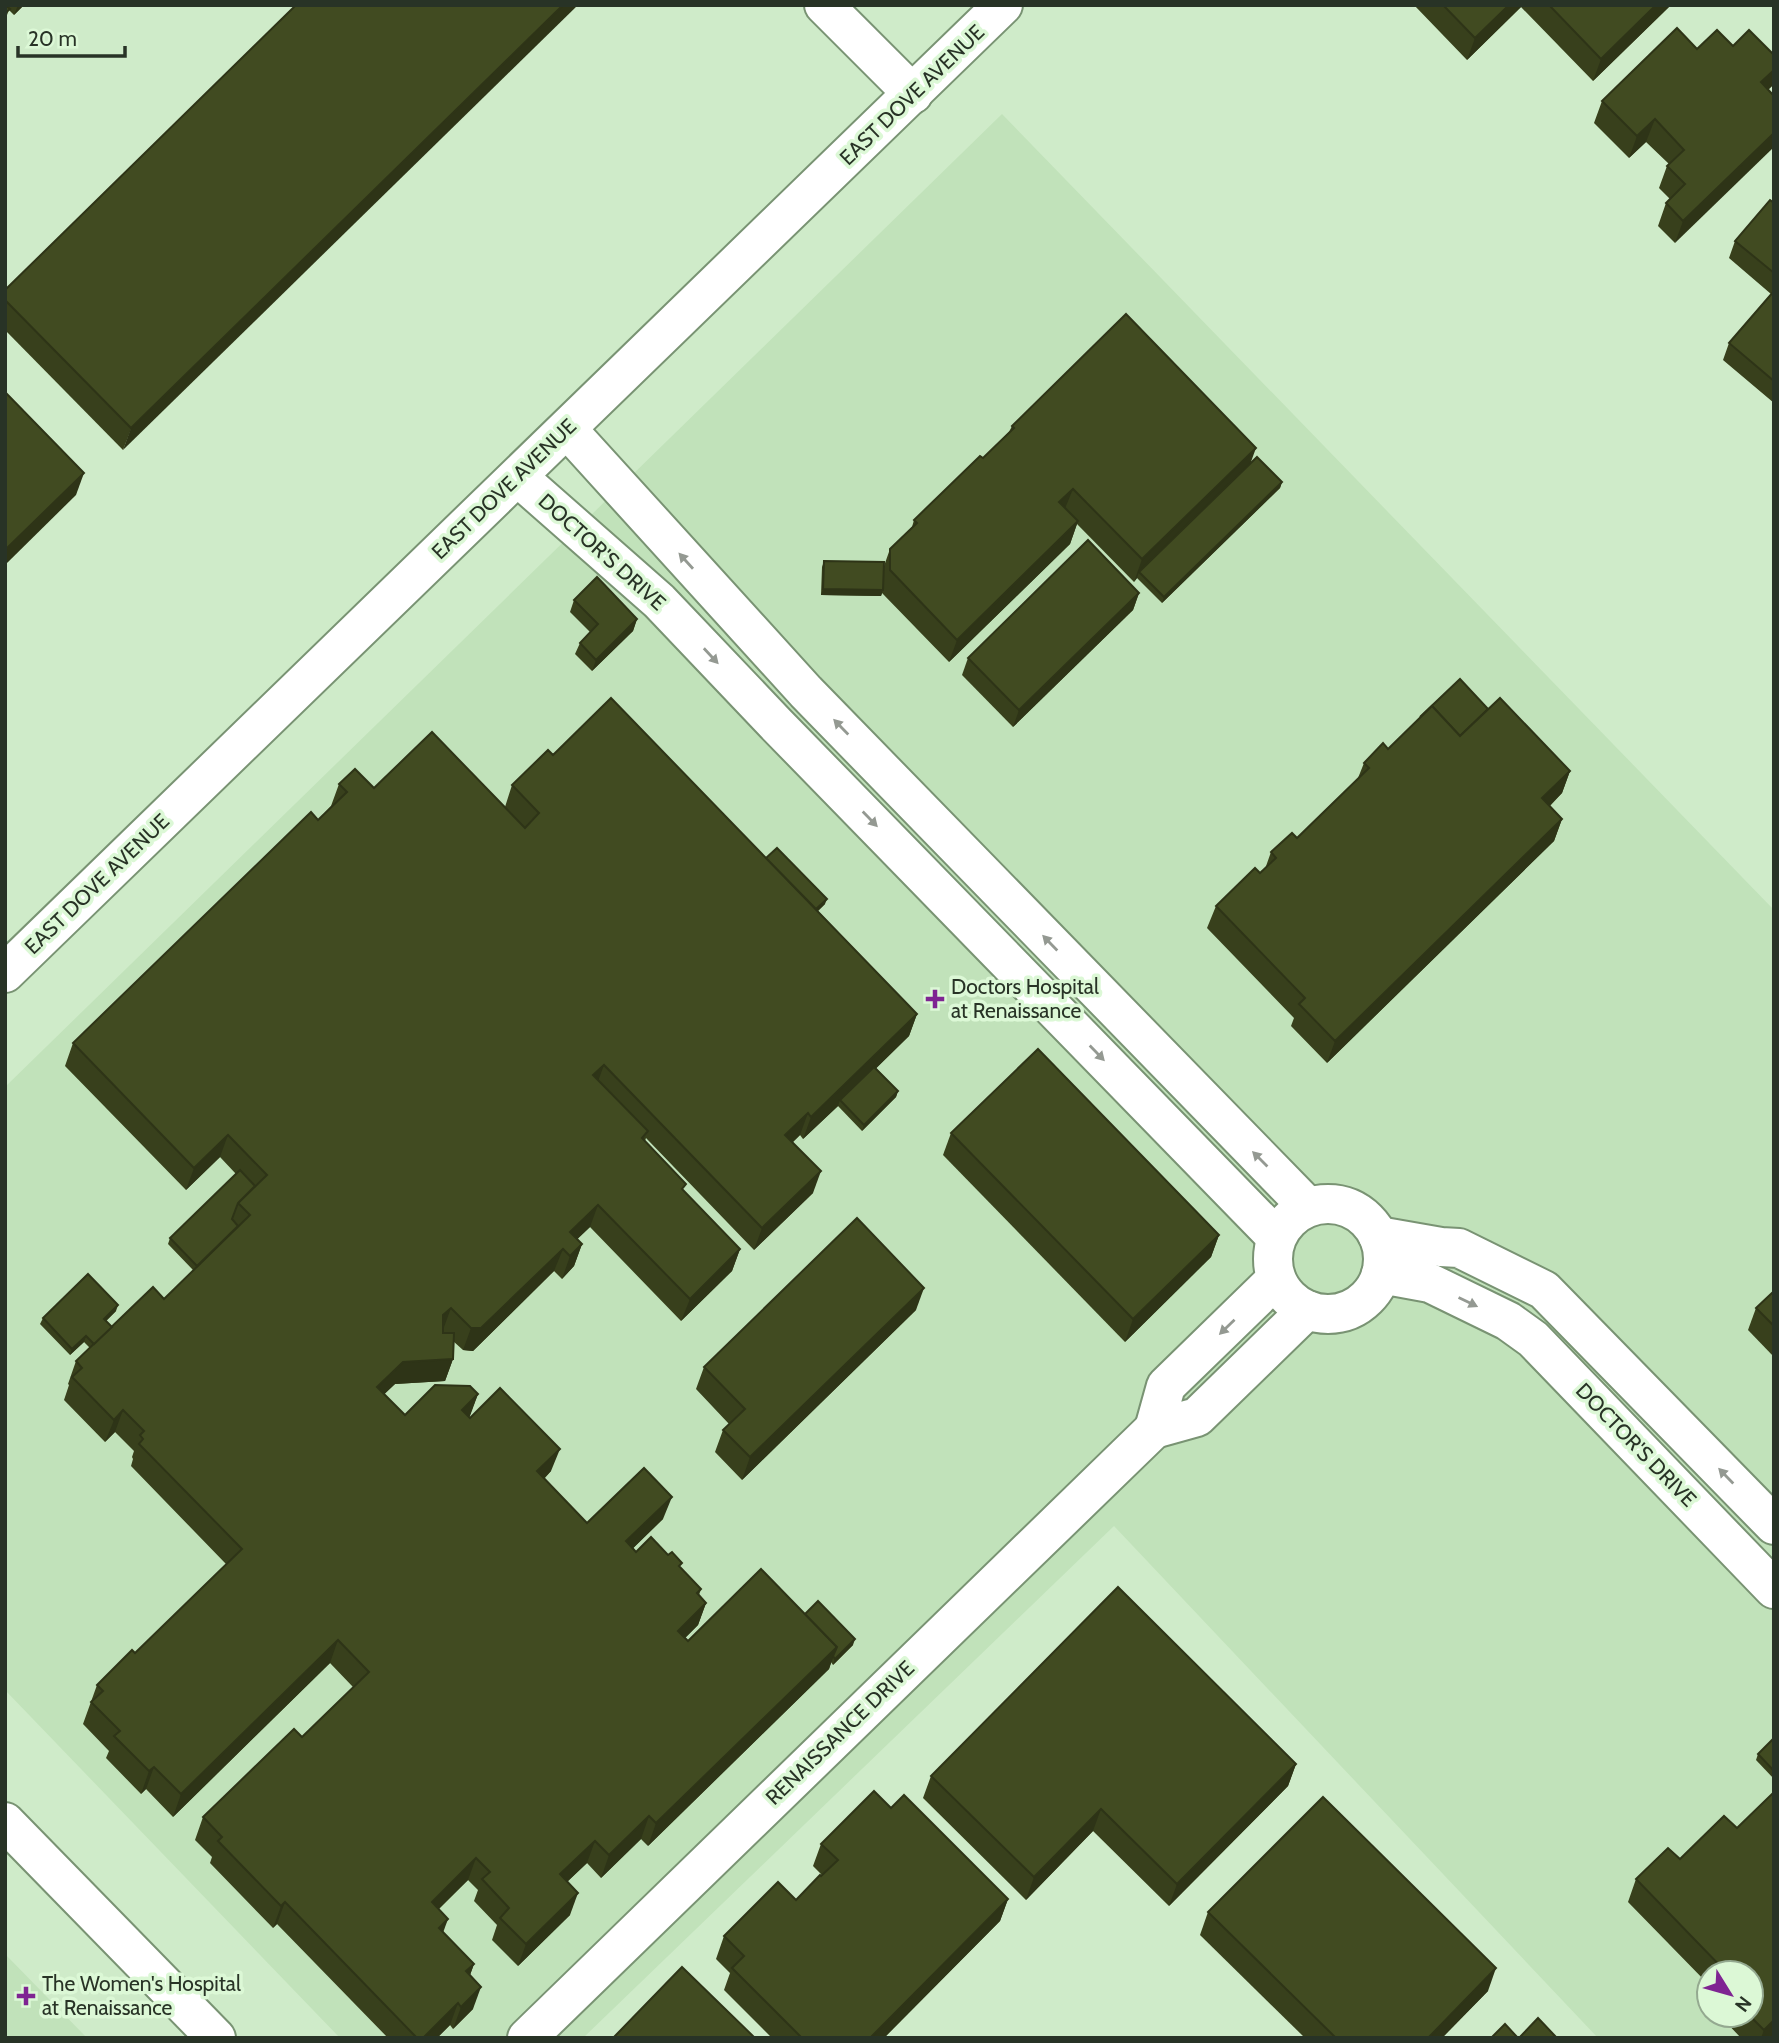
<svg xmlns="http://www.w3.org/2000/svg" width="1779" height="2043" viewBox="0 0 1779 2043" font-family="Cabin,sans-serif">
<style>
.built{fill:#c1e2ba;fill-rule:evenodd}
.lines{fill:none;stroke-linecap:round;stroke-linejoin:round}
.minor-casing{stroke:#799373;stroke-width:42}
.major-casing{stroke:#799373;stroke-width:42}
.minor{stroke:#fff;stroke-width:38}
.major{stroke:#fff;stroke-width:38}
.wall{fill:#38401c}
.shaded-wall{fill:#2e3417}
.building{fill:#414b21;stroke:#2e3417;stroke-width:2}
.oneway{fill:#949992}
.poi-dot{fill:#7f2492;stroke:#dcf8d6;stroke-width:2.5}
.labels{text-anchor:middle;stroke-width:7;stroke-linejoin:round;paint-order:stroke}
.street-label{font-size:21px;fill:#283326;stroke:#dcf8d6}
.poi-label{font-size:21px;fill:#283326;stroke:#dcf8d6;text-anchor:start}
</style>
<rect width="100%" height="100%" fill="#cfebc9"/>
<g class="built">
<path d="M1002,114L1774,910V2038H1598L1114,1526L583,2038H340L5,1690V1087ZM1709,1973H1751V2015H1709Z"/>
<polygon points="5,1954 87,2038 5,2038"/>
</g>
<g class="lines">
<defs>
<g id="minor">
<polyline points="824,5 913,94"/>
<polyline points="567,429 806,692 1308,1207"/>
<polyline points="518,477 659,601 775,723 1276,1237"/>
<circle cx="1328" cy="1259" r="55"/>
<polyline points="1378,1236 1441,1247 1459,1248 1544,1290 1774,1525"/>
<polyline points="1381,1274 1430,1283 1508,1321 1533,1339 1774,1589"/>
<polyline points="1276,1279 1166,1386 1154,1429 1197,1417 1307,1310"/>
<polyline points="527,2038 1154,1429"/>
</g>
<g id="major">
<polyline points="5,973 1003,5"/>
<polyline points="5,1822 216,2038"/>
</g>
</defs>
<use href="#minor" class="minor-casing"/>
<use href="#major" class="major-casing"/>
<use href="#minor" class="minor"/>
<use href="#major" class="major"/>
</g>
<g class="wall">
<polygon points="5,5 24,5 14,15 9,10 5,20"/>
<polygon points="296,5 123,450 5,330 5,290"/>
<polygon points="1414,5 1671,5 1593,81 1521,7 1467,60"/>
<polygon points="1697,49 1773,85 1768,90 1675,243 1658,226 1666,203 1670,199 1659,188 1667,166 1669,164 1646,142 1629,158 1594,123 1602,101"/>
<polygon points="1774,203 1774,403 1723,360 1729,343 1771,294 1729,258 1735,241"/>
<polygon points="1012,426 1250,463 1282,482 1280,488 1162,603 1137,578 1134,582 1077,524 1070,544 949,662 882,593 881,596 821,595 822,567 824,561 884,566 890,549 912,527 914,520 983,458 1009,432"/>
<polygon points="1139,593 1133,610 1013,727 962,675 968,658"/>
<polygon points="574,600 637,619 633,631 592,671 575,654 580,643 590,632 570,612"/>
<polygon points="1488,709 1570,771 1562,793 1550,806 1562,819 1554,841 1327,1063 1291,1026 1294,1018 1207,928 1216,906 1265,869 1271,852 1297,838 1358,778 1364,763 1388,749"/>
<polygon points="553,755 766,858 825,904 818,911 917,1014 909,1036 876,1068 898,1091 896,1097 862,1131 838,1106 803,1139 800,1135 793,1142 813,1193 754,1250 646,1138 645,1141 684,1191 740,1249 732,1271 681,1321 590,1227 577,1239 582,1244 574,1266 562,1279 554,1271 473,1351 463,1350 453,1341 453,1359 445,1381 395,1384 384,1394 405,1415 478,1394 469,1417 551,1471 544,1479 587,1523 663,1519 633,1548 636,1552 681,1568 701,1589 699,1595 706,1603 698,1625 685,1638 688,1641 805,1614 853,1645 833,1665 831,1662 829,1669 648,1846 641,1839 601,1878 587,1863 567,1882 570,1915 518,1966 492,1940 497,1925 474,1901 478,1890 468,1880 439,1909 443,1932 474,1964 470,1975 473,2009 453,2029 450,2025 437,2038 388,2038 277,1924 273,1928 210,1863 212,1857 195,1840 203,1817 302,1737 353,1687 330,1663 173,1817 146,1789 141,1794 106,1758 109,1751 83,1724 97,1685 135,1653 226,1564 131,1466 133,1459 132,1457 134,1451 115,1432 105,1442 64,1400 69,1385 68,1384 76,1361 90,1348 84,1342 70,1355 40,1324 43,1318 116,1311 106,1321 112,1327 164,1299 193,1270 168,1244 170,1238 236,1174 220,1157 186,1190 65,1066 73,1043 318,820 331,806 339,784 505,807 512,785"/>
<polygon points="951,1133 1219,1235 1211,1257 1125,1342 943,1155"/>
<polygon points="1774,1291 1774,1357 1748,1330 1756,1308"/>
<polygon points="916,1310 742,1480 715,1452 723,1430 729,1424 696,1389 704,1367"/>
<polygon points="1774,1738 1774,1779 1756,1760 1758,1754"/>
<polygon points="1296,1764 1288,1786 1169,1906 1093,1831 1026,1900 923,1798 931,1776"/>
<polygon points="1774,1792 1774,2035 1771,2038 1741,2038 1723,2019 1724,2015 1751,2015 1751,1973 1709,1973 1709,1985 1628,1902 1636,1879 1668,1848 1680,1859 1724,1816 1737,1828"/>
<polygon points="891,1808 1008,1899 1000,1921 884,2038 772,2038 724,1990 730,1973 716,1959 724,1936 796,1900 822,1875 813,1866 821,1844"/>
<polygon points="1208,1912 1488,1991 1442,2038 1305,2038 1200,1935"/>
</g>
<g class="shaded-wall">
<polygon points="18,5 24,5 14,15"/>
<polygon points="563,5 578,5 123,450 131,428"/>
<polygon points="1509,5 1522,5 1521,7 1467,60 1475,38"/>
<polygon points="1656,5 1671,5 1593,81 1601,59"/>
<polygon points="1774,70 1773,85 1753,104 1761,82"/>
<polygon points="1655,119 1646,142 1629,158 1637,136"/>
<polygon points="1774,133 1774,147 1675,243 1683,221"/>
<polygon points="1256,448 1248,470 1139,572 1137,578 1134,582 1142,559"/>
<polygon points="84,473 76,495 5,565 5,550"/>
<polygon points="1282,482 1280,488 1162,603 1164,597"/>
<polygon points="1073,489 1064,511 1059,502"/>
<polygon points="1078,521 1070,544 949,662 957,640"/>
<polygon points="823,589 883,590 881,596 821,595"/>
<polygon points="1139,593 1133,610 1013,727 1019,710"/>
<polygon points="637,619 633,631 592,671 596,660"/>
<polygon points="1570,771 1562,793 1534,821 1542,798"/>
<polygon points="1562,819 1554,841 1327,1063 1335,1041"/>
<polygon points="827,899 825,904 802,926 804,920"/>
<polygon points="917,1014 909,1036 842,1102 840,1100 838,1106 803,1139 811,1117"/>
<polygon points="604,1065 596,1087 593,1075"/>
<polygon points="898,1091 896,1097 862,1131 864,1125"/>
<polygon points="808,1113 800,1135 777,1157 785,1135"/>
<polygon points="228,1135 220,1157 186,1190 194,1168"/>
<polygon points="821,1171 813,1193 754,1250 762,1228"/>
<polygon points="598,1205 590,1227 565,1251 570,1232"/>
<polygon points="1219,1235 1211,1257 1125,1342 1133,1319"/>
<polygon points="582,1244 574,1266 562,1279 570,1256"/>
<polygon points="563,1249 554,1271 473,1351 463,1350 471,1328"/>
<polygon points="740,1249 732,1271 681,1321 690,1299"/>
<polygon points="924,1288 916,1310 742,1480 750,1457"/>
<polygon points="118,1305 116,1311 102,1325 104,1319"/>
<polygon points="451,1308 443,1330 443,1315"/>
<polygon points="86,1336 84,1342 70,1355 72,1349"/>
<polygon points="453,1359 445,1381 395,1384 369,1409 377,1387 403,1362"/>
<polygon points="478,1394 470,1416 454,1432 462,1410"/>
<polygon points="123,1410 115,1432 105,1442 114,1420"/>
<polygon points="560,1449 551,1471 529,1494 537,1471"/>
<polygon points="672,1497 663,1519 618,1563 626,1541"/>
<polygon points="706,1603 698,1625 670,1653 678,1631"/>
<polygon points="855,1639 853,1645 833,1665 835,1659"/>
<polygon points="338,1640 330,1663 173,1817 181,1794"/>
<polygon points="837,1647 829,1669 648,1846 656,1823"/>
<polygon points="1296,1764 1288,1786 1169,1906 1177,1884"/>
<polygon points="154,1767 146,1789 141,1794 149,1771"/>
<polygon points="1101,1809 1093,1831 1026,1900 1034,1877"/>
<polygon points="649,1816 641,1839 601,1878 609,1855"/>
<polygon points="595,1841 587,1863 552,1896 560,1874"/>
<polygon points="476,1858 468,1880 423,1924 432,1902"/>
<polygon points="578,1893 570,1915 518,1966 526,1944"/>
<polygon points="1008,1899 1000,1921 884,2038 870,2038"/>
<polygon points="285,1902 277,1924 273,1928 281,1906"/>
<polygon points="448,1919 440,1941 439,1928"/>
<polygon points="474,1964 466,1986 466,1971"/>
<polygon points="1496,1968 1488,1991 1442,2038 1428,2038"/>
<polygon points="481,1987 473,2009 453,2029 461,2007"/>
<polygon points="458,2003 450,2025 437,2038 423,2038"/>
<polygon points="1774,2020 1774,2035 1771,2038 1761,2038 1764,2030"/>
</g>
<g class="building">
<polygon points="5,5 10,9 5,13"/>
<polygon points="296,5 563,5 131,428 5,300 5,290"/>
<polygon points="1443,5 1509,5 1475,38"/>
<polygon points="1549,5 1656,5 1601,59"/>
<polygon points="1677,28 1697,49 1717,30 1733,46 1749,30 1774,55 1774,70 1761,82 1774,96 1774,133 1683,221 1666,203 1685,184 1667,166 1684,150 1655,119 1637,136 1602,101"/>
<polygon points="1770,200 1774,203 1774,273 1735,241"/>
<polygon points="1774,291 1774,381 1729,343"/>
<polygon points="1126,314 1256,448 1142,559 1073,489 1059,502 1078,521 957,640 890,570 890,549 917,523 914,520 980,456 983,458 1014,428 1012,426"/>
<polygon points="5,392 84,473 5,550"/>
<polygon points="1257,457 1282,482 1164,597 1139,572"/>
<polygon points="1088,540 1139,593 1019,710 968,658"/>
<polygon points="824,561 884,562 883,590 823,589"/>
<polygon points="597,577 637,619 596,660 580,643 598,624 574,600"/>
<polygon points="1460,679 1488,709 1460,736 1432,706 1420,717"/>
<polygon points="611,698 917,1014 811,1117 808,1113 785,1135 821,1171 762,1228 604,1065 593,1075 648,1131 642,1138 686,1184 682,1189 740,1249 690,1299 598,1205 570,1232 582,1244 570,1256 563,1249 481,1328 471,1328 451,1308 443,1315 443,1333 454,1333 453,1359 403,1362 377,1387 405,1415 435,1385 470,1386 478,1394 462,1410 470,1418 500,1388 560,1449 537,1471 587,1523 644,1468 672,1497 626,1541 636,1552 651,1537 668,1555 672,1552 682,1563 679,1566 701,1589 697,1593 706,1603 678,1631 688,1641 761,1569 837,1647 656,1823 649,1816 609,1855 595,1841 560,1874 578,1893 526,1944 500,1918 509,1908 482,1879 490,1872 476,1858 432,1902 448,1919 439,1928 474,1964 466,1971 481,1987 461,2007 458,2003 423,2038 417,2038 285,1902 281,1906 218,1841 222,1837 203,1817 294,1729 302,1737 369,1672 338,1640 181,1794 154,1767 149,1771 114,1736 120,1731 91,1702 103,1691 97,1685 132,1650 135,1653 242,1549 139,1444 143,1439 140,1435 144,1431 123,1410 114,1420 72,1377 82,1368 76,1361 153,1287 164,1299 250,1215 238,1203 267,1175 228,1135 194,1168 73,1043 311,812 318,820 347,792 339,784 355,769 374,788 432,732 525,828 539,813 512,785 548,750 553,755"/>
<polygon points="1500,698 1570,771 1542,798 1562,819 1335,1041 1299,1004 1305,998 1216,906 1255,868 1260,873 1276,858 1271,852 1292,833 1297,838 1369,768 1364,763 1383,743 1388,749 1432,706 1460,736"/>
<polygon points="777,848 827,899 816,909 766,858"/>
<polygon points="1038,1049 1219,1235 1133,1319 951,1133"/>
<polygon points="874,1067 898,1091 864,1125 840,1100"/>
<polygon points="240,1170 255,1186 238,1203 232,1219 238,1226 197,1266 170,1238"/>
<polygon points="857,1218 924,1288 750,1457 723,1430 745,1409 704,1367"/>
<polygon points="88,1274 118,1305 104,1319 112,1327 94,1344 86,1336 72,1349 43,1318"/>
<polygon points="1774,1291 1774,1326 1756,1308"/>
<polygon points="1118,1587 1296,1764 1177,1884 1101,1809 1034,1877 931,1776"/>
<polygon points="818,1601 855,1639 835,1659 833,1656 837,1647 805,1614"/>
<polygon points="1774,1738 1774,1771 1758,1754"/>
<polygon points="874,1791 891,1808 904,1795 1008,1899 870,2038 802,2038 732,1968 744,1956 724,1936 778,1882 796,1900 820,1875 821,1876 838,1860 821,1844"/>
<polygon points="1774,1792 1774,2020 1764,2030 1749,2015 1751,2015 1751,1973 1727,1973 1636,1879 1668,1848 1680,1859 1724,1816 1737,1828"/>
<polygon points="1323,1797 1496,1968 1428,2038 1336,2038 1208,1912"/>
<polygon points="682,1967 755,2038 613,2038"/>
<polygon points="1538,2018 1557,2038 1519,2038"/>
<polygon points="1505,2024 1518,2038 1491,2038"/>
</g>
<defs><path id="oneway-solid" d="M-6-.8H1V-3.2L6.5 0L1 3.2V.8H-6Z" transform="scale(1.75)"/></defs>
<g class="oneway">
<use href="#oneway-solid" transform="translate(686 561) rotate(-132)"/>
<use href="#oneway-solid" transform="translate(711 656) rotate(47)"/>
<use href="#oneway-solid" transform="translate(841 727) rotate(-134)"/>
<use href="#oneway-solid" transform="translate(870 819) rotate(46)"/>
<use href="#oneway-solid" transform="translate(1050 943) rotate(-134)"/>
<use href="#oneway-solid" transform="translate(1097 1053) rotate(46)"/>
<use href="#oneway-solid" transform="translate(1260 1159) rotate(-135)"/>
<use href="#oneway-solid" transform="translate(1468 1302) rotate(26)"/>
<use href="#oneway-solid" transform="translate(1227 1327) rotate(136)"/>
<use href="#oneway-solid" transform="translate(1726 1476) rotate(-134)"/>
</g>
<g class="poi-dot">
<path d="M931.5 988.5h7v7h7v7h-7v7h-7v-7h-7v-7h7z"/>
<path d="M22.5 1985.5h7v7h7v7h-7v7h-7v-7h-7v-7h7z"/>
</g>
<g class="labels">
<g class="street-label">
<text transform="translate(912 95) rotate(-44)" y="7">EAST DOVE AVENUE</text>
<text transform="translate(504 489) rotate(-44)" y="7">EAST DOVE AVENUE</text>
<text transform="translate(602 552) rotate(42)" y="7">DOCTOR'S DRIVE</text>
<text transform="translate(97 884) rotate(-44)" y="7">EAST DOVE AVENUE</text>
<text transform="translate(1636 1445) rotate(46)" y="7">DOCTOR'S DRIVE</text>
<text transform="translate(840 1733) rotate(-44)" y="7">RENAISSANCE DRIVE</text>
</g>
<g class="poi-label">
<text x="951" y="994">Doctors Hospital<tspan x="951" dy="24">at Renaissance</tspan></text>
<text x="42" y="1991">The Women's Hospital<tspan x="42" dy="24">at Renaissance</tspan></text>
</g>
</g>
<rect width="1779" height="2043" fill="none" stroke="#283326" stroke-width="14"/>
<g transform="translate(1730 1994) rotate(127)"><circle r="33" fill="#dcf8d6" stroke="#94a990" stroke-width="2"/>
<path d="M0-5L12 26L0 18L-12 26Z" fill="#7f2492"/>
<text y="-10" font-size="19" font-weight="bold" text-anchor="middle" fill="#283326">N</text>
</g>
<path d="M18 46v10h107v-10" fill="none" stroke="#283326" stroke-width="3.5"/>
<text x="28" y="46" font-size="21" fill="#283326" stroke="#dcf8d6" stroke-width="5" paint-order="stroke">20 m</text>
</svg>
